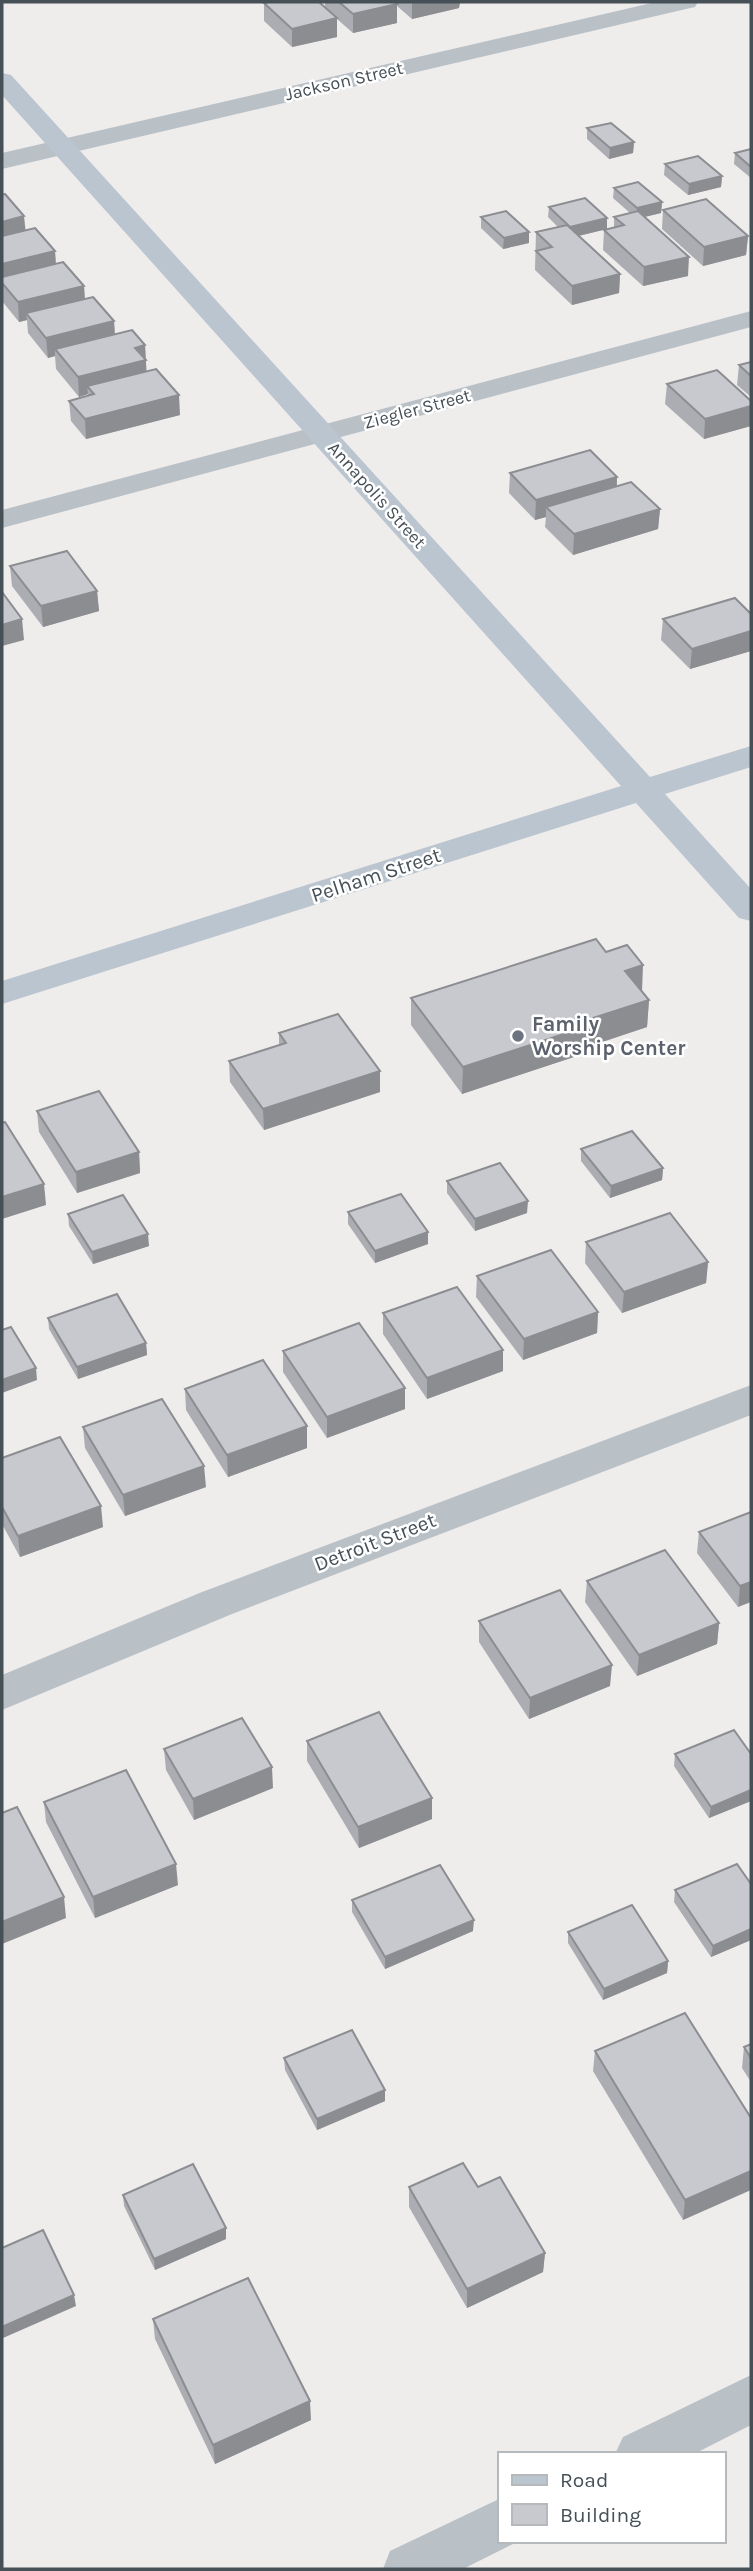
<svg xmlns="http://www.w3.org/2000/svg" width="753" height="2571" viewBox="0 0 753 2571" font-family="Karla,sans-serif">
<style>
.lines{fill:none;stroke-linecap:round;stroke-linejoin:round}
.street{fill:#b9c1c7;fill-rule:evenodd}
.secondary{fill:#bbc5cf;fill-rule:evenodd}
.wall{fill:#abadb2}
.shaded-wall{fill:#8b8d91}
.building{fill:#c7c9cf;stroke:#8b8d91;stroke-width:2}
.worship-dot{fill:#6b7280;stroke:#fff;stroke-width:2.5}
.labels{text-anchor:middle;stroke-width:5;stroke-linejoin:round;paint-order:stroke}
.far-street-label{font-size:18px;fill:#465057;stroke:#fff}
.street-label{font-size:21px;fill:#465057;stroke:#fff}
.worship-label{font-size:21px;font-weight:bold;fill:#5b616d;stroke:#fff;text-anchor:start}
</style>
<rect width="100%" height="100%" fill="#efecec"/>
<g class="lines">
<g class="street">
<polygon points="656,2 698,2 695,7 686,9 2,169 2,153"/>
<polygon points="751,311 751,327 2,528 2,510"/>
<polygon points="751,1385 751,1415 232,1614 2,1710 2,1675 202,1592"/>
<polygon points="751,2375 751,2425 694,2454 615,2454 623,2437"/>
<polygon points="499,2499 499,2541 517,2542 463,2569 383,2569 390,2551"/>
</g>
<polygon class="secondary" points="2,73 11,75 650,777 751,746 751,767 665,794 751,889 751,921 739,918 636,803 2,1004 2,981 621,786 2,95"/>
</g>
<g class="wall">
<polygon points="325,2 460,2 459,8 412,19 397,6 397,23 353,33 337,19 337,37 292,47 264,21 264,3 325,7"/>
<polygon points="587,128 634,142 633,153 609,159 587,139"/>
<polygon points="751,149 751,178 734,164 735,153"/>
<polygon points="665,164 722,176 721,187 688,195 664,175"/>
<polygon points="614,188 662,202 661,213 644,217 688,276 643,286 603,250 604,230 614,228 614,217 630,213 613,198"/>
<polygon points="2,195 26,230 55,251 56,264 84,286 85,299 114,321 115,334 145,345 146,371 180,415 86,439 71,421 69,401 88,396 88,394 79,397 56,369 55,356 48,358 28,333 27,320 19,322 2,301"/>
<polygon points="549,207 607,218 607,229 579,236 620,274 619,293 572,305 535,270 536,232 558,227 548,217"/>
<polygon points="663,210 748,236 746,255 703,266 662,229"/>
<polygon points="481,217 529,243 503,249 481,228"/>
<polygon points="751,362 751,397 737,385 739,365"/>
<polygon points="667,384 751,401 751,426 704,439 665,404"/>
<polygon points="510,473 617,477 617,486 660,509 658,529 573,555 545,527 546,517 535,520 509,493"/>
<polygon points="10,566 97,591 99,611 43,627 12,586"/>
<polygon points="751,614 751,651 690,669 661,640 663,619"/>
<polygon points="606,952 649,1000 647,1027 593,1045 592,1051 462,1094 411,1025 411,998"/>
<polygon points="279,1033 380,1071 380,1092 264,1130 230,1082 229,1061 279,1045"/>
<polygon points="37,1111 139,1152 140,1173 77,1193 39,1132"/>
<polygon points="581,1149 663,1168 662,1180 610,1198 581,1161"/>
<polygon points="447,1181 527,1213 475,1231 447,1193"/>
<polygon points="348,1212 428,1244 375,1263 348,1224"/>
<polygon points="68,1214 149,1246 93,1264 69,1226"/>
<polygon points="586,1242 708,1262 706,1283 622,1313 585,1263"/>
<polygon points="477,1276 598,1312 597,1333 523,1360 476,1297"/>
<polygon points="383,1313 503,1350 503,1371 427,1399 383,1334"/>
<polygon points="48,1318 146,1343 147,1355 78,1379 49,1329"/>
<polygon points="283,1351 405,1388 405,1409 327,1438 283,1372"/>
<polygon points="185,1389 307,1426 307,1448 228,1477 186,1410"/>
<polygon points="83,1427 206,1487 125,1516 85,1448"/>
<polygon points="2,1458 103,1527 20,1557 2,1524"/>
<polygon points="751,1512 738,1607 697,1553 699,1532"/>
<polygon points="587,1581 719,1623 717,1644 637,1676 585,1602"/>
<polygon points="479,1621 610,1686 529,1719 479,1642"/>
<polygon points="307,1741 432,1798 432,1819 359,1848 307,1761"/>
<polygon points="164,1749 273,1788 194,1820 166,1770"/>
<polygon points="675,1754 751,1754 751,1801 709,1818 674,1766"/>
<polygon points="44,1802 178,1885 95,1918 46,1822"/>
<polygon points="751,1884 751,1940 711,1957 674,1902 675,1890"/>
<polygon points="352,1900 473,1931 385,1969 352,1912"/>
<polygon points="568,1932 668,1961 667,1973 603,2000 568,1943"/>
<polygon points="751,2044 751,2082 742,2068 744,2047"/>
<polygon points="595,2051 751,2118 683,2220 593,2071"/>
<polygon points="284,2058 385,2101 317,2130 285,2070"/>
<polygon points="409,2187 478,2187 545,2253 543,2272 467,2308 409,2207"/>
<polygon points="123,2195 226,2239 155,2270 124,2206"/>
<polygon points="153,2319 311,2420 215,2464 155,2339"/>
</g>
<g class="shaded-wall">
<polygon points="412,2 460,2 459,8 412,19"/>
<polygon points="397,4 397,23 353,33 353,14"/>
<polygon points="337,18 337,37 292,47 292,29"/>
<polygon points="634,142 633,153 609,159 610,148"/>
<polygon points="722,176 721,187 688,195 689,184"/>
<polygon points="662,202 661,213 636,219 637,208"/>
<polygon points="24,216 26,235 2,241 2,222"/>
<polygon points="607,218 607,229 569,238 570,227"/>
<polygon points="529,232 529,243 503,249 504,238"/>
<polygon points="748,236 746,255 703,266 704,247"/>
<polygon points="55,251 56,270 2,283 2,264"/>
<polygon points="689,257 688,276 643,286 644,267"/>
<polygon points="620,274 619,293 572,305 572,286"/>
<polygon points="84,286 85,306 26,313 27,320 19,322 18,302"/>
<polygon points="114,321 115,341 55,349 55,356 48,358 46,338"/>
<polygon points="145,345 147,380 87,386 88,394 79,397 78,377 135,348"/>
<polygon points="179,395 180,415 86,439 85,419"/>
<polygon points="751,406 751,426 704,439 705,419"/>
<polygon points="617,477 616,497 546,507 546,517 535,520 536,500"/>
<polygon points="660,509 658,529 573,555 574,534"/>
<polygon points="97,591 99,611 43,627 41,606"/>
<polygon points="22,619 24,640 2,646 2,625"/>
<polygon points="751,631 751,651 690,669 692,649"/>
<polygon points="643,965 642,992 625,971"/>
<polygon points="649,1000 647,1027 593,1045 592,1051 462,1094 463,1067 590,1019"/>
<polygon points="380,1071 380,1092 264,1130 263,1109"/>
<polygon points="139,1152 140,1173 77,1193 76,1172"/>
<polygon points="663,1168 662,1180 610,1198 611,1186"/>
<polygon points="44,1184 46,1205 2,1219 2,1197"/>
<polygon points="528,1201 527,1213 475,1231 475,1219"/>
<polygon points="428,1232 428,1244 375,1263 375,1251"/>
<polygon points="148,1234 149,1246 93,1264 92,1252"/>
<polygon points="708,1262 706,1283 622,1313 624,1292"/>
<polygon points="598,1312 597,1333 523,1360 524,1339"/>
<polygon points="146,1343 147,1355 78,1379 77,1367"/>
<polygon points="503,1350 503,1371 427,1399 427,1378"/>
<polygon points="36,1368 37,1380 2,1393 2,1380"/>
<polygon points="405,1388 405,1409 327,1438 327,1417"/>
<polygon points="307,1426 307,1448 228,1477 227,1455"/>
<polygon points="204,1466 206,1487 125,1516 123,1495"/>
<polygon points="101,1506 103,1527 20,1557 18,1536"/>
<polygon points="751,1582 751,1602 738,1607 740,1586"/>
<polygon points="719,1623 717,1644 637,1676 639,1655"/>
<polygon points="612,1665 610,1686 529,1719 530,1698"/>
<polygon points="272,1767 273,1788 194,1820 193,1799"/>
<polygon points="751,1790 751,1801 709,1818 711,1807"/>
<polygon points="432,1798 432,1819 359,1848 358,1827"/>
<polygon points="176,1864 178,1885 95,1918 93,1897"/>
<polygon points="64,1897 66,1918 2,1944 2,1922"/>
<polygon points="474,1920 473,1931 385,1969 385,1957"/>
<polygon points="751,1929 751,1940 711,1957 713,1946"/>
<polygon points="668,1961 667,1973 603,2000 604,1989"/>
<polygon points="385,2090 385,2101 317,2130 317,2119"/>
<polygon points="751,2171 751,2190 683,2220 685,2200"/>
<polygon points="226,2228 226,2239 155,2270 154,2259"/>
<polygon points="545,2253 543,2272 467,2308 467,2289"/>
<polygon points="74,2295 76,2306 3,2338 2,2327"/>
<polygon points="310,2401 311,2420 215,2464 213,2445"/>
</g>
<g class="building">
<polygon points="269,2 319,2 337,18 292,29 264,3"/>
<polygon points="339,2 394,2 397,4 353,14"/>
<polygon points="611,123 634,142 610,148 587,128"/>
<polygon points="751,149 751,167 735,153"/>
<polygon points="698,156 722,176 689,184 665,164"/>
<polygon points="638,182 662,202 637,208 614,188"/>
<polygon points="5,194 24,216 2,222 2,195"/>
<polygon points="585,198 607,218 570,227 549,207"/>
<polygon points="706,199 748,236 704,247 663,210"/>
<polygon points="506,211 529,232 504,238 481,217"/>
<polygon points="638,211 689,257 644,267 604,230 624,225 614,217"/>
<polygon points="567,225 620,274 572,286 536,251 552,247 536,232"/>
<polygon points="35,228 55,251 2,264 2,236"/>
<polygon points="63,262 84,286 18,302 2,283 2,277"/>
<polygon points="93,297 114,321 46,338 26,313"/>
<polygon points="132,330 145,345 135,348 146,360 78,377 55,349"/>
<polygon points="751,362 751,376 739,365"/>
<polygon points="156,369 179,395 85,419 69,401 94,394 87,386"/>
<polygon points="717,370 751,401 751,406 705,419 667,384"/>
<polygon points="590,450 617,477 536,500 510,473"/>
<polygon points="631,482 660,509 574,534 546,507"/>
<polygon points="67,551 97,591 41,606 10,566"/>
<polygon points="2,592 22,619 2,625"/>
<polygon points="735,598 751,614 751,631 692,649 663,619"/>
<polygon points="596,939 606,952 627,945 643,965 625,971 649,1000 590,1019 594,1024 463,1067 411,998"/>
<polygon points="338,1014 380,1071 263,1109 229,1061 286,1043 279,1033"/>
<polygon points="99,1091 139,1152 76,1172 37,1111"/>
<polygon points="5,1122 44,1184 2,1197 2,1123"/>
<polygon points="632,1131 663,1168 611,1186 581,1149"/>
<polygon points="500,1163 528,1201 475,1219 447,1181"/>
<polygon points="401,1194 428,1232 375,1251 348,1212"/>
<polygon points="123,1195 148,1234 92,1252 68,1214"/>
<polygon points="670,1213 708,1262 624,1292 586,1242"/>
<polygon points="551,1250 598,1312 524,1339 477,1276"/>
<polygon points="457,1287 503,1350 427,1378 383,1313"/>
<polygon points="117,1294 146,1343 77,1367 48,1318"/>
<polygon points="359,1323 405,1388 327,1417 283,1351"/>
<polygon points="11,1327 36,1368 2,1380 2,1330"/>
<polygon points="263,1360 307,1426 227,1455 185,1389"/>
<polygon points="162,1399 204,1466 123,1495 83,1427"/>
<polygon points="60,1437 101,1506 18,1536 2,1507 2,1458"/>
<polygon points="751,1512 751,1582 740,1586 699,1532"/>
<polygon points="665,1550 719,1623 639,1655 587,1581"/>
<polygon points="560,1590 612,1665 530,1698 479,1621"/>
<polygon points="379,1712 432,1798 358,1827 307,1741"/>
<polygon points="242,1718 272,1767 193,1799 164,1749"/>
<polygon points="734,1730 751,1754 751,1790 711,1807 675,1754"/>
<polygon points="126,1770 176,1864 93,1897 44,1802"/>
<polygon points="17,1807 64,1897 2,1922 2,1813"/>
<polygon points="737,1864 751,1884 751,1929 713,1946 675,1890"/>
<polygon points="440,1865 474,1920 385,1957 352,1900"/>
<polygon points="632,1905 668,1961 604,1989 568,1932"/>
<polygon points="685,2013 751,2118 751,2171 685,2200 595,2051"/>
<polygon points="352,2030 385,2090 317,2119 284,2058"/>
<polygon points="751,2044 751,2058 744,2047"/>
<polygon points="463,2163 478,2187 500,2177 545,2253 467,2289 409,2187"/>
<polygon points="193,2164 226,2228 154,2259 123,2195"/>
<polygon points="43,2230 74,2295 2,2327 2,2248"/>
<polygon points="248,2278 310,2401 213,2445 153,2319"/>
</g>
<circle class="worship-dot" cx="518" cy="1036" r="7"/>
<g class="labels">
<g class="far-street-label">
<text transform="translate(344 81) rotate(-13)" y="6">Jackson Street</text>
<text transform="translate(417 409) rotate(-15)" y="6">Ziegler Street</text>
<text transform="translate(377 495) rotate(48)" y="6">Annapolis Street</text>
</g>
<g class="street-label">
<text transform="translate(376 875) rotate(-18)" y="7">Pelham Street</text>
<text transform="translate(375 1542) rotate(-21)" y="7">Detroit Street</text>
</g>
<g class="worship-label">
<text x="532" y="1031">Family<tspan x="532" dy="24">Worship Center</tspan></text>
</g>
</g>
<rect width="753" height="2571" fill="none" stroke="#465057" stroke-width="7"/>
<rect x="498" y="2452" width="228" height="91" fill="#ffffff" stroke="#b5b9bc" stroke-width="2"/>
<rect x="512" y="2475" width="35" height="10" fill="#bbc5cf" stroke="#b5b9bc" stroke-width="2"/>
<text x="560" y="2487" font-size="21" fill="#465057">Road</text>
<rect x="512" y="2504" width="35" height="21" fill="#c7c9cf" stroke="#b5b9bc" stroke-width="2"/>
<text x="560" y="2522" font-size="21" fill="#465057">Building</text>
</svg>
